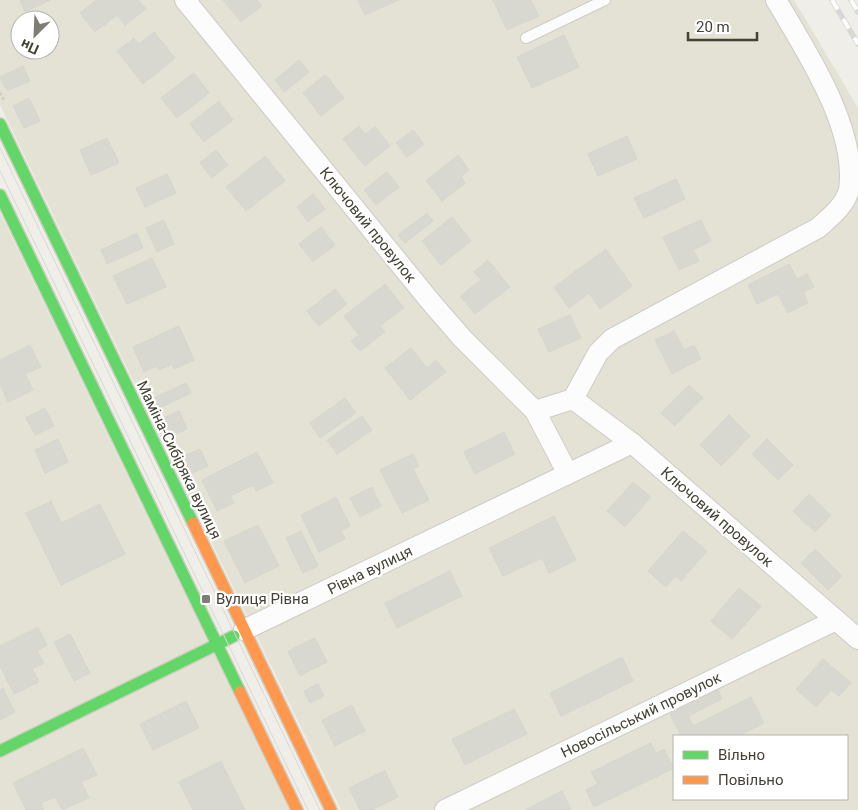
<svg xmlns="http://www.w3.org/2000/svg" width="858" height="810" viewBox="0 0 858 810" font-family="Roboto,sans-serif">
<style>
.residential{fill:#e3e2d5;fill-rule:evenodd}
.building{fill:#d8d7d0;stroke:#d7d6ce}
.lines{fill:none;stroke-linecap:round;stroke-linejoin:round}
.lane-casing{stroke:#cdccc6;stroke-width:12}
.street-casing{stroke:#cdccc6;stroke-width:22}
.fast-casing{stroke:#cfcec1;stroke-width:14}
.slow-casing{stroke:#cfcec1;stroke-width:14}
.path{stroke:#cdccc6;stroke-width:3;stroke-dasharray:2.5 2.5;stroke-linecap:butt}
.lane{stroke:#fdfcfc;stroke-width:10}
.street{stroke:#fdfcfc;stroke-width:20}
.fast{stroke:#63d668;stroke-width:11}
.slow{stroke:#ff974d;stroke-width:11}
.tram{stroke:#d8d8d7;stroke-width:1}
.rail-casing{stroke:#d8d8d7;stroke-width:5.5}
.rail{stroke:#fff;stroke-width:4;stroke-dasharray:11;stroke-linecap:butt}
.poi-dot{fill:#807e74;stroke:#fff;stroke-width:2}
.labels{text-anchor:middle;stroke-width:4.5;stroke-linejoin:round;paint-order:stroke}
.street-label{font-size:15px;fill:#444235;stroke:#fff}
.poi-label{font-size:15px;fill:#444235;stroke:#fff;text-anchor:start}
</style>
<rect width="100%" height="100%" fill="#efeee8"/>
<g class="residential">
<path d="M0,0H794L858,108V810H341L0,105ZM20,20H50V50H20ZM674,736H847V799H674Z"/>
<polygon points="0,213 289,810 0,810"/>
</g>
<g class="building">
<polygon points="20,0 50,0 25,12"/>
<polygon points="96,0 138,0 146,9 125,25 117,15 95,32 80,13"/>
<polygon points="223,0 257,0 262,6 241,22"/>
<polygon points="358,0 399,0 365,15"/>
<polygon points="493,0 531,0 539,16 507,30"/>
<polygon points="154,32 175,58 143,84 117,51 134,38 139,44"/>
<polygon points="564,35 579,67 532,88 517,57"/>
<polygon points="299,60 309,72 284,92 275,80"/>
<polygon points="23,66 30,81 7,91 0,77"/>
<polygon points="194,73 209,93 177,118 161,98"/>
<polygon points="325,75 344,98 321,116 303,93"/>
<polygon points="29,98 40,121 24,128 13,106"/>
<polygon points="219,101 233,120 204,142 190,124"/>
<polygon points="359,126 365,134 375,127 390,146 365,166 343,139"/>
<polygon points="413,130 424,144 407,157 396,143"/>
<polygon points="627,136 637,159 598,176 588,154"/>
<polygon points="107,138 119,163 91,175 80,150"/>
<polygon points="216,150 228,165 212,178 200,163"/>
<polygon points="458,155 469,170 461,176 465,183 442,201 426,181"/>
<polygon points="265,156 285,181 246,211 226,187"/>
<polygon points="387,172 399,187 376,205 364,190"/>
<polygon points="167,174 176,193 145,207 136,188"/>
<polygon points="676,179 685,199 644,218 634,198"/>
<polygon points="313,194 325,209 308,222 297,207"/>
<polygon points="427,213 433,221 405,243 398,235"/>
<polygon points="452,217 471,241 441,265 422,241"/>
<polygon points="164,220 174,244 157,252 146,228"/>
<polygon points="701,220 711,241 693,250 699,261 679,270 663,237"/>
<polygon points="321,227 335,245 313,262 299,244"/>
<polygon points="137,233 143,248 107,264 101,250"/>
<polygon points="606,249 632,286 600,309 589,293 569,308 554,287"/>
<polygon points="152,258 166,287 127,304 113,276"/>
<polygon points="488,260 510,287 475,314 460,296 481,280 474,272"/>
<polygon points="789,264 797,279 807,274 814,287 803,292 808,303 788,313 778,294 757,304 748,285"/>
<polygon points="385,284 404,308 380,326 385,332 360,351 351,341 359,335 344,316"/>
<polygon points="335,289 347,304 319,326 307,311"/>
<polygon points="570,315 581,338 549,352 538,329"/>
<polygon points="179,326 194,360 174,369 172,364 159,370 157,366 144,372 133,347"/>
<polygon points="674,331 684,350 694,345 701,359 672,374 655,340"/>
<polygon points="30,345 41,367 25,374 33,390 8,402 0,384 0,360"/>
<polygon points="411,348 427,368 436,360 446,372 410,400 385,368"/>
<polygon points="186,383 191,393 157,409 152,399"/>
<polygon points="689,385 703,398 675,426 661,413"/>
<polygon points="345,398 356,413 320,438 310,423"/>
<polygon points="45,408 54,426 35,435 26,418"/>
<polygon points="179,411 187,429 171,436 163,418"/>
<polygon points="729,415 750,436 721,466 700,445"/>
<polygon points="362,416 372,430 337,454 327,440"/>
<polygon points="504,432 515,454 475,474 464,452"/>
<polygon points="58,439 68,462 45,473 35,450"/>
<polygon points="767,439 793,465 778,480 752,454"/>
<polygon points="200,449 208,466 189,475 181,458"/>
<polygon points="257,452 273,483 256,491 253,485 230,496 234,503 217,511 202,480"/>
<polygon points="413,454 419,466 413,469 429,500 402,513 380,470"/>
<polygon points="633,482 651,497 625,527 607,511"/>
<polygon points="372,487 381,506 360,517 350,498"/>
<polygon points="809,494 831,515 815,532 793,511"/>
<polygon points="336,497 350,526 341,530 345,539 319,552 301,515"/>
<polygon points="51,501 61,523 100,504 125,554 61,585 26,513"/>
<polygon points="554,516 576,560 549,573 542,558 503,576 489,548"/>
<polygon points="258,525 279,566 245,583 224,541"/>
<polygon points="301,531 318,566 303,573 286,538"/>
<polygon points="683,531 707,551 681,581 676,576 666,587 648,571"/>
<polygon points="815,549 842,576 828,590 801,563"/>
<polygon points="450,571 462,596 397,628 385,603"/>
<polygon points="739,588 761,606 732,639 711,621"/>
<polygon points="38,627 47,645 37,651 44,663 32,669 39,682 14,694 0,666 0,646"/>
<polygon points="70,634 90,673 74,681 54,642"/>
<polygon points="315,638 327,662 300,676 288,651"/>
<polygon points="622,657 633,681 561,716 550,693"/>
<polygon points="823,659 851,683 839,696 831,690 816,707 796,689"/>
<polygon points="318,684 324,696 310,703 304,691"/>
<polygon points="3,688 15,712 0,720 0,690"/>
<polygon points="718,690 722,699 688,716 693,726 751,697 764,723 738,736 681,736 670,714"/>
<polygon points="186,701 199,728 153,750 140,724"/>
<polygon points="352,705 365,731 335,746 322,720"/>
<polygon points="514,709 527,734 465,765 452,739"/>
<polygon points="651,743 656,753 664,749 674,768 594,807 586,790 598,784 591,772"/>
<polygon points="83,748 97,775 81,782 89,798 62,810 55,797 41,803 44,810 26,810 13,783"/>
<polygon points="221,761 245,810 193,810 179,782"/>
<polygon points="385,771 398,797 371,810 360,810 349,788"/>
<polygon points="562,791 571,810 525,810"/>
</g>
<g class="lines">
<defs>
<polyline id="lane" points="526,38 605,0"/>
<g id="street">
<polyline points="185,0 430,301 462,338 535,411 568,474"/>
<polyline points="573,399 632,443 858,639"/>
<path d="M535,411L573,399L598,353L612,339L818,228C830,217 844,207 849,190C858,129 806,51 776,0"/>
<polyline points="244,630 632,443"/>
<polyline points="445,810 836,620"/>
</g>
<g id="fast">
<polyline points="0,124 193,523"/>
<polyline points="0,195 240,692"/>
<polyline points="0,751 234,636"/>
</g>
<g id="slow">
<polyline points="193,523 331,810"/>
<polyline points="240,692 297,810"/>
</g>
</defs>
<use href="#lane" class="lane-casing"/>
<use href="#street" class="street-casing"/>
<use href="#fast" class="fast-casing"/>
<use href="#slow" class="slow-casing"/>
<polyline class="path" points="0,93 4,100"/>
<use href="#lane" class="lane"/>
<use href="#street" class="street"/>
<use href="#fast" class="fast"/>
<use href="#slow" class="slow"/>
<g class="tram">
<polyline points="0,148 320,810"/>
<polyline points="0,171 308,810"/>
</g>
<defs>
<g id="rail">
<polyline points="832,0 858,44"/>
<polyline points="851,0 858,12"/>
</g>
</defs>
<use href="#rail" class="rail-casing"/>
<use href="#rail" class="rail"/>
</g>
<rect class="poi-dot" x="201" y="594" width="10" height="10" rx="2.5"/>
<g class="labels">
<g class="street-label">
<text transform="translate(368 225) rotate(51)" y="5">Ключовий провулок</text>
<text transform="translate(179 460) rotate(64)" y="5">Маміна-Сибіряка вулиця</text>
<text transform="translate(717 517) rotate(41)" y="5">Ключовий провулок</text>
<text transform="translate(370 570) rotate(-26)" y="5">Рівна вулиця</text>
<text transform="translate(641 715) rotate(-26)" y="5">Новосільський провулок</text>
</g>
<g class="poi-label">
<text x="216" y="604">Вулиця Рівна</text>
</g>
</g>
<rect x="673" y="735" width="175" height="65" fill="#ffffff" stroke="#b4b3ae"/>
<rect x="683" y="751" width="25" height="8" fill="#63d668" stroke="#b4b3ae"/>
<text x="718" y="760" font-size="15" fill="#444235">Вільно</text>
<rect x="683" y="776" width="25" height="8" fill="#ff974d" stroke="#b4b3ae"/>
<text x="718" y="785" font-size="15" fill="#444235">Повільно</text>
<g transform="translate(35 35) rotate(204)"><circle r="24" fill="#ffffff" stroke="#b4b3ae"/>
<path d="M0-4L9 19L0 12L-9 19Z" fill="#807e74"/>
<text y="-8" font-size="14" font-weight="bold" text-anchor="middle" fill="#444235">Пн</text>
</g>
<path d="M688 32v8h69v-8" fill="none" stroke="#444235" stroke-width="2.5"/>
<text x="696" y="32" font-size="15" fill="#444235" stroke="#ffffff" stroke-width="4" paint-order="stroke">20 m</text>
</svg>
